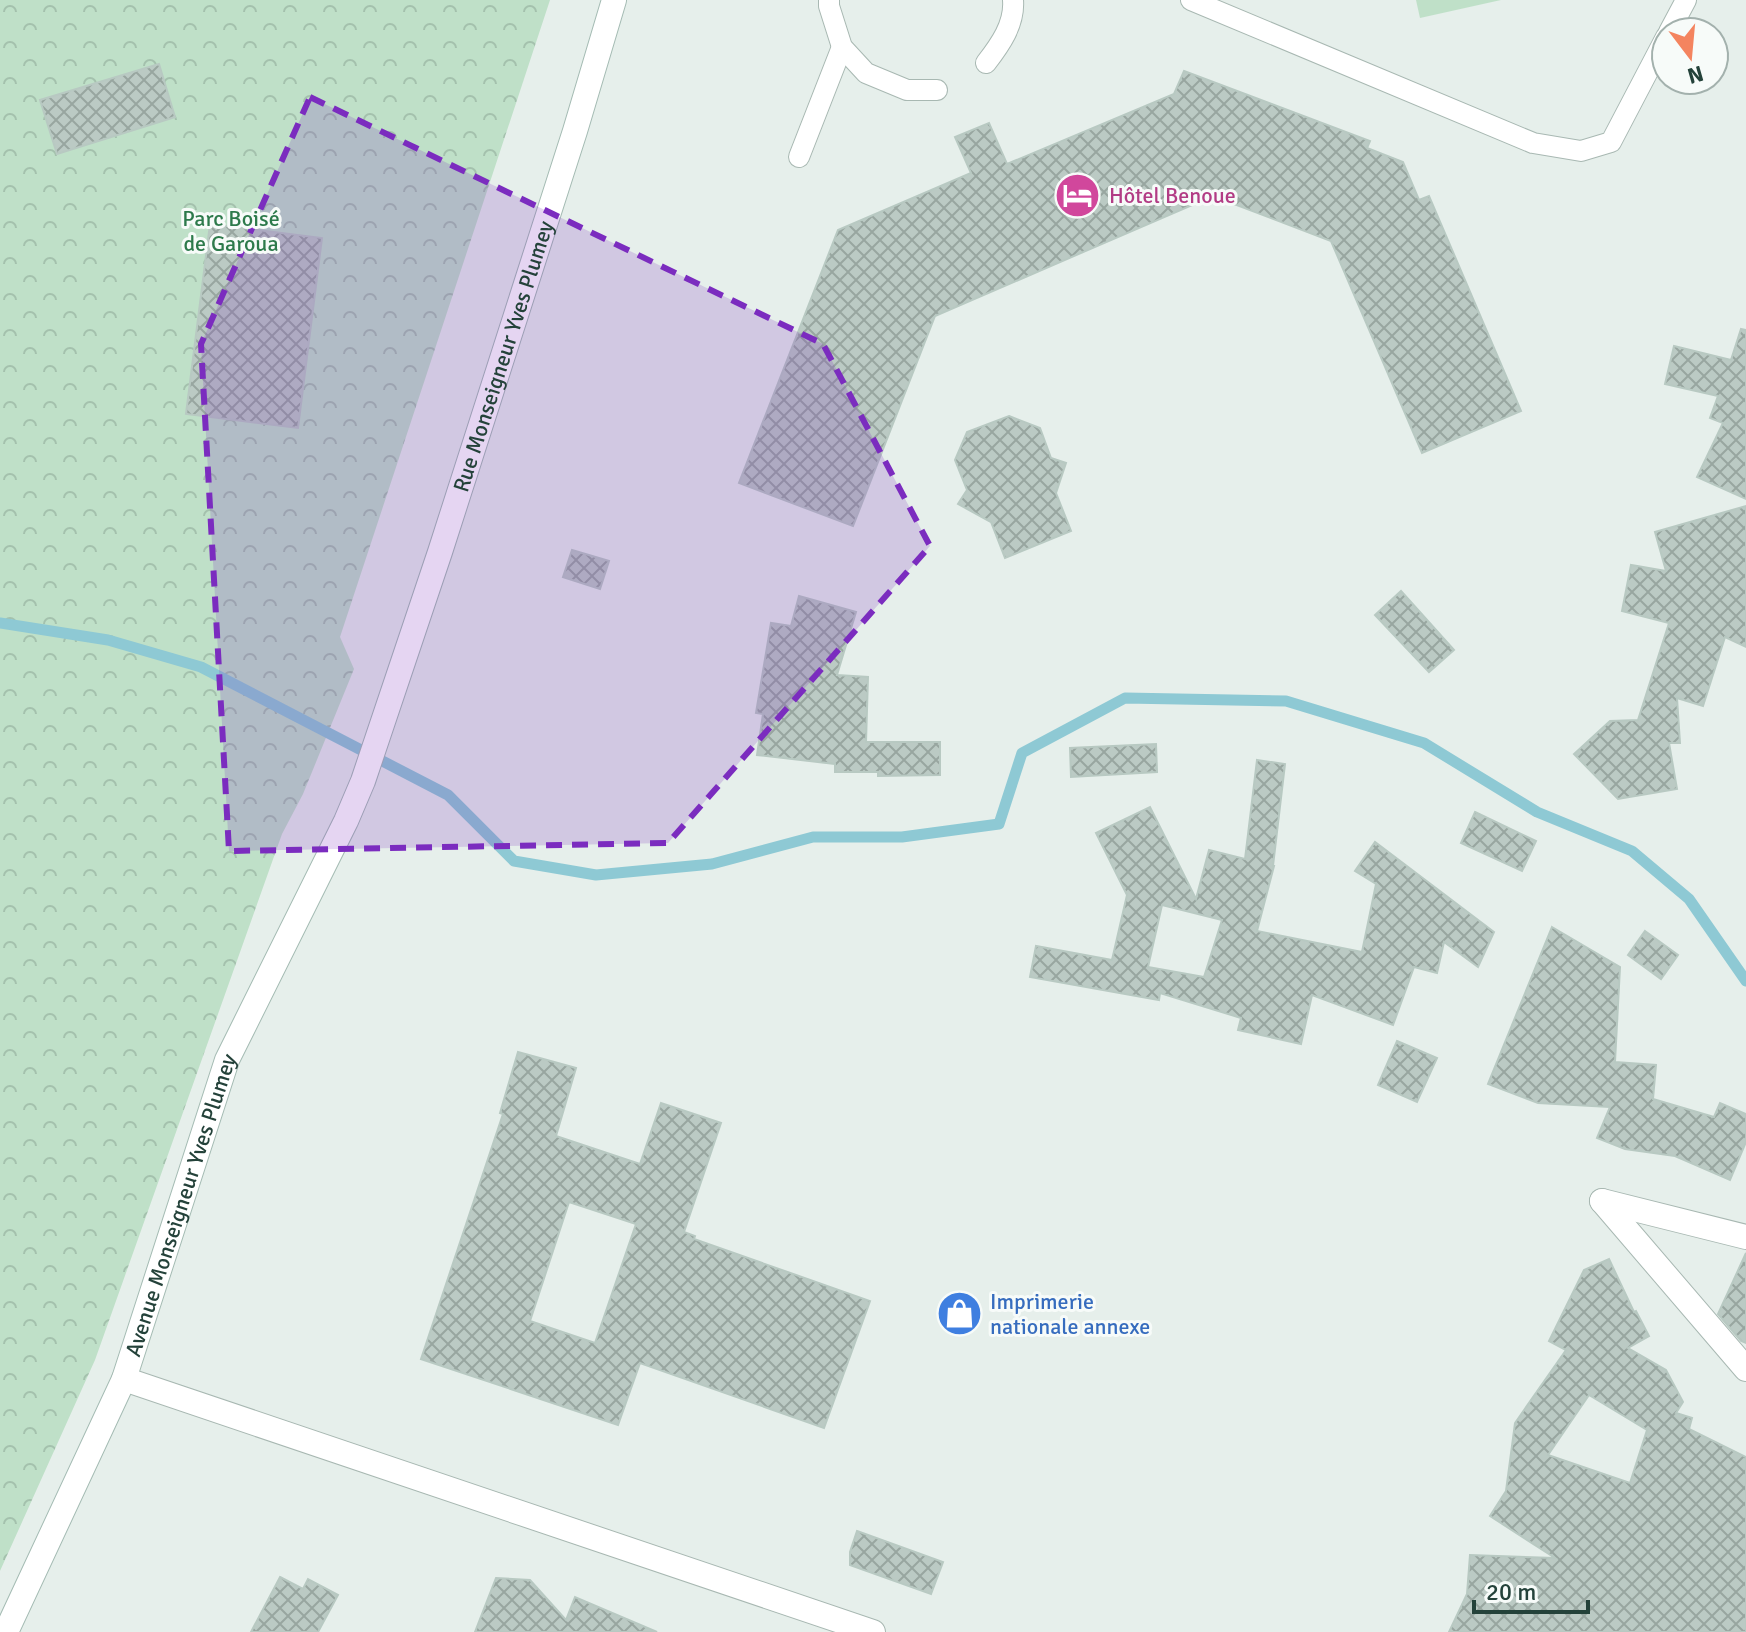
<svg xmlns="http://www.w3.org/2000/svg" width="1746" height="1632" viewBox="0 0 1746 1632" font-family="Signika,sans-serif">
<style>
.forest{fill:url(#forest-crowns)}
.garden{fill:#bfe0c8}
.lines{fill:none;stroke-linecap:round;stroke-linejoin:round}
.stream{stroke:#8ec9d4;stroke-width:11}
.building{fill:url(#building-cross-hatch);stroke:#b8c9c2;stroke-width:2;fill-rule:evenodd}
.service-casing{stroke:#a8b8b2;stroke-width:22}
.minor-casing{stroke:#a8b8b2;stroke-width:26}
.secondary-casing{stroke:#a4bbb3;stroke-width:26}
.service{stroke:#fff;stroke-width:20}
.minor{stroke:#fff;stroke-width:24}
.secondary{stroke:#fff;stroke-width:24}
.marked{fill:#7b2cbf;fill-opacity:0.2;stroke:#7b2cbf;stroke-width:6;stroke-dasharray:16 10;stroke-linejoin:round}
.labels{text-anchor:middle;stroke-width:6;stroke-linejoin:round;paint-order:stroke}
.hotel-label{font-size:22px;fill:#b23c85;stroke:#f7fbf9;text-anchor:start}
.park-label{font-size:22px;fill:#2d7a4b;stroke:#f7fbf9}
.street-label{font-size:22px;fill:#24423a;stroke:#f7fbf9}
.shop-label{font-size:22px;fill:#366cbe;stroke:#f7fbf9;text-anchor:start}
</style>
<defs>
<pattern id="forest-crowns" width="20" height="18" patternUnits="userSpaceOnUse" patternTransform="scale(2)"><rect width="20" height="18" fill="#bfe0c8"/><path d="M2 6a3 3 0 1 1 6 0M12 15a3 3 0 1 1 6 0" fill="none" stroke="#a4c1ad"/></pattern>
<pattern id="building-cross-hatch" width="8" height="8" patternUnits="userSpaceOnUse" patternTransform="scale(2)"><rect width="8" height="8" fill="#bbcac4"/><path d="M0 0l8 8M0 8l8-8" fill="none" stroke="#98a6a0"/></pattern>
</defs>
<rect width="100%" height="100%" fill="#e6efeb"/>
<polygon class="forest" points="0,0 550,0 340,637 354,669 303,794 282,834 95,1360 0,1571"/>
<polygon class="garden" points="1416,0 1501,0 1420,18"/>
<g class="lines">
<polyline class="stream" points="0,623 108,640 201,667 448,795 514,861 596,875 712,864 813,837 902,837 999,824 1022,753 1125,698 1286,701 1424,743 1537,812 1632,851 1689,899 1746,981"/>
</g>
<g class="building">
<polygon points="159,64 175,117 57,154 40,100"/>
<polygon points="1184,71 1370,141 1367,148 1403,162 1419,200 1429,196 1521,411 1422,453 1331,241 1213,196 935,316 853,526 739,483 838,230 971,173 955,137 989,123 1007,164 1174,94"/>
<polygon points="210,224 322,238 298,428 186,414"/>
<polygon points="1741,329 1746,330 1746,499 1697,477 1723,423 1710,418 1718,396 1665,384 1674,346 1731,360"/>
<polygon points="1009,416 1040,428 1051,458 1066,463 1056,493 1071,531 1005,558 991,522 958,504 967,490 955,460 967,432"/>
<polygon points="1746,506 1746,647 1725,637 1703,706 1677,698 1680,743 1669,743 1677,789 1618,799 1574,754 1610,721 1638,720 1669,623 1622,611 1631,565 1666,571 1655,532"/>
<polygon points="572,550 609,561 600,589 563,577"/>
<polygon points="1401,591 1454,650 1429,672 1375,615"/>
<polygon points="799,596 856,612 837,675 868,677 866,742 940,742 940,775 878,776 878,772 835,772 835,764 757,755 763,714 756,713 771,623 791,626"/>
<polygon points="1156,744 1157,772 1071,777 1070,748"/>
<path d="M1257,760L1285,764L1273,866H1274L1257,931L1362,952L1376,884L1355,871L1375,842L1494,932L1478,967L1444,942L1437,973L1414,967L1393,1025L1312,995L1301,1044L1238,1030L1241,1018L1160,993L1159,1000L1030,977L1036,946L1112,960L1127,895L1096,833L1150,807L1196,899L1209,850L1245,859ZM1162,905L1222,920L1204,977L1148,967Z"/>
<polygon points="1475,812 1536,841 1522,871 1461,843"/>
<polygon points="1552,927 1620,967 1615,1062 1656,1065 1653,1099 1714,1117 1720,1103 1746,1114 1746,1142 1730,1180 1675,1156 1625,1149 1597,1138 1610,1107 1538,1103 1488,1084"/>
<polygon points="1645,931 1678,955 1661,979 1628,955"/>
<polygon points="1397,1041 1437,1058 1417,1102 1378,1085"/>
<path d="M518,1052L576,1068L556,1136L640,1164L661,1103L721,1123L684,1232L695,1236L694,1239L870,1301L824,1428L640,1363L618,1425L421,1359L503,1114L500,1113ZM569,1202L636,1224L595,1343L530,1321Z"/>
<polygon points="1746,1253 1746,1343 1741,1341 1718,1314"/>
<path d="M1609,1259L1634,1312L1636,1311L1649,1336L1628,1348L1666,1370L1683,1402L1676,1413L1692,1418L1689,1429L1746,1457V1632H1449L1467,1594L1470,1555L1555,1558L1490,1516L1506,1491L1515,1423L1566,1350L1549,1341L1584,1270ZM1589,1395L1647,1430L1630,1483L1548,1455Z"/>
<polygon points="857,1531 943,1562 931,1594 850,1565 850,1552"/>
<polygon points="280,1577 303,1589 308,1579 338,1595 318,1632 251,1632"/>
<polygon points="496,1578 530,1580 566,1620 575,1597 657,1632 475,1632"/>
</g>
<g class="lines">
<defs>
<g id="service">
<polyline points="829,0 829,6 842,47 866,73 907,90 937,90"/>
<polyline points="1191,0 1533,143 1581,151 1611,142 1666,37"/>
<polyline points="1669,32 1686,0"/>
<path d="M986,63C1000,45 1015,24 1013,0"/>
<polyline points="799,157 842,47"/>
</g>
<g id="minor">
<polyline points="1602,1201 1746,1369"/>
<polyline points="1602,1201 1746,1237"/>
<polyline points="124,1379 873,1632"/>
</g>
<g id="secondary">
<path id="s1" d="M6,1632L124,1379L227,1060L346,821L363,781L440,552L575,131L614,0"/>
</g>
</defs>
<use href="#service" class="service-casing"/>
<use href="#minor" class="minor-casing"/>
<use href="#secondary" class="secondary-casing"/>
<use href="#service" class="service"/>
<use href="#minor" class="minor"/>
<use href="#secondary" class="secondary"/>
</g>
<path class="marked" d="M310,97L823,344L930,546L668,843L229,851L201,344Z"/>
<defs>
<symbol id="hotel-disc" viewBox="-11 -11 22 22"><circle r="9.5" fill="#d1479c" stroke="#f7fbf9"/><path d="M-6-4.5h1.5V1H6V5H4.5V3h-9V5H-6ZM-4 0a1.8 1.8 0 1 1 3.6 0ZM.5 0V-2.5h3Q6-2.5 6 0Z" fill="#fff"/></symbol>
<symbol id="shop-disc" viewBox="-11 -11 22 22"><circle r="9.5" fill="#3f7fe0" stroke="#f7fbf9"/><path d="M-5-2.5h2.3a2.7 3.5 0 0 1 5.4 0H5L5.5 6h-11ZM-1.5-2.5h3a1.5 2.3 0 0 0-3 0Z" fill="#fff"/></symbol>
</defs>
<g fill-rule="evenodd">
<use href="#hotel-disc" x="1052" y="170" width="51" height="51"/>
<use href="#shop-disc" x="934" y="1288" width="51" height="51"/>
</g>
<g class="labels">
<g class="hotel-label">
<text x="1109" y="203">Hôtel Benoue</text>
</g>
<g class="park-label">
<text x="231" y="226">Parc Boisé<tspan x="231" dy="25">de Garoua</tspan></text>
</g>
<g class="street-label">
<text dy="8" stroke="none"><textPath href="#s1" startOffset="1372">Rue Monseigneur Yves Plumey</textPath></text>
<text dy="8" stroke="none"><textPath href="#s1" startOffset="462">Avenue Monseigneur Yves Plumey</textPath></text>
</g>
<g class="shop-label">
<text x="990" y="1309">Imprimerie<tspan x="990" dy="25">nationale annexe</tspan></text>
</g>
</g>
<g transform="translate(1690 56) rotate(164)"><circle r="38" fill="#f7fbf9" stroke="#a3b1ad" stroke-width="2"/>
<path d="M0-6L14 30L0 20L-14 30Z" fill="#f4845f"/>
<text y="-12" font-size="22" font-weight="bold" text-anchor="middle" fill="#24423a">N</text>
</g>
<path d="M1474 1600v12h114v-12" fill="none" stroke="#24423a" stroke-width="4"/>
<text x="1486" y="1600" font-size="24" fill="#24423a" stroke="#f7fbf9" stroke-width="6" paint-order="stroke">20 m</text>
</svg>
